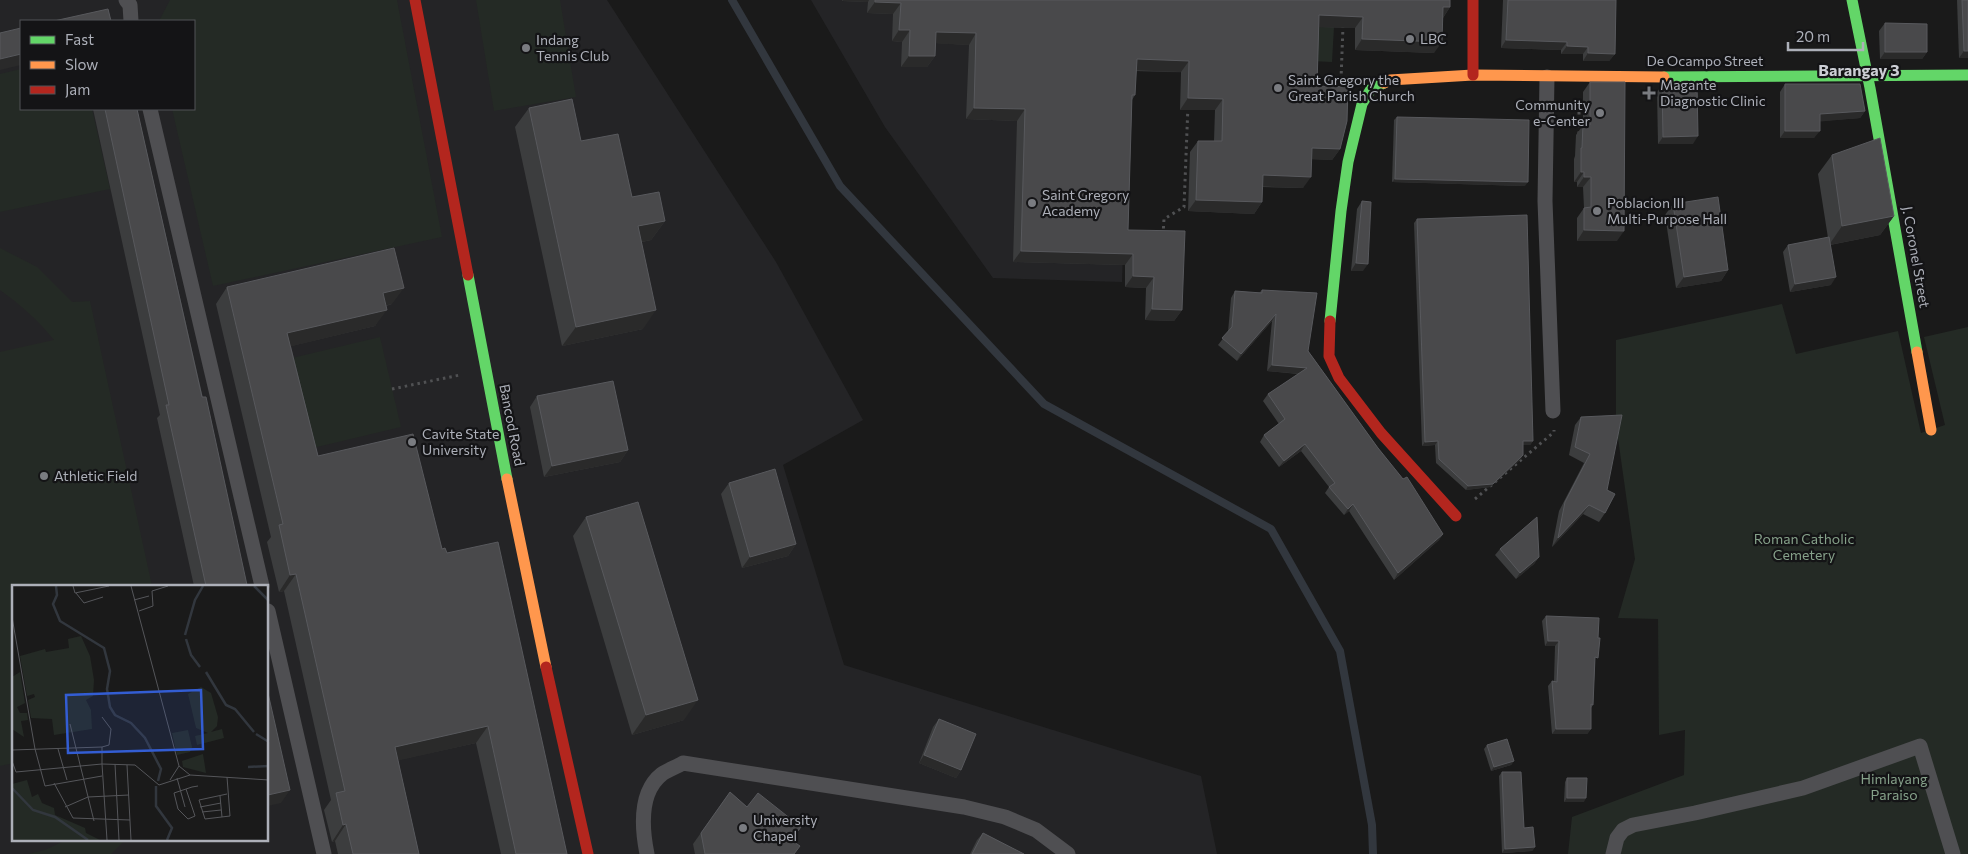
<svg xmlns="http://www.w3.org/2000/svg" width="1968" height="854" viewBox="0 0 1968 854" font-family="Commissioner,sans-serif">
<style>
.built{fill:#242426;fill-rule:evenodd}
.green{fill:#242a25}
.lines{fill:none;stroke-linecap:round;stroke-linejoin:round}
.stream{stroke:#32373e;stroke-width:8}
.path{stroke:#505153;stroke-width:3;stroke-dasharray:2.5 4;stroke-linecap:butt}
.lane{stroke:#4f4f52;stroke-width:15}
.fast{stroke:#63d668;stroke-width:11}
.slow{stroke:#ff974d;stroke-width:11}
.jam{stroke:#b3261e;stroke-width:11}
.wall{fill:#3c3d3e}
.shaded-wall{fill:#2a2a2a}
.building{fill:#49494b;stroke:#58595d}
.poi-dot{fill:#7a7c81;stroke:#141416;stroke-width:2}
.labels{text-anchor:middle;stroke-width:4.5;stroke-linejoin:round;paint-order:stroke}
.poi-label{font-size:14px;fill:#adb0b9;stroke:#141416;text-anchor:start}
.street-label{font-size:14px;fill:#adb0b9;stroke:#141416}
.park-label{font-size:14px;fill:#86a18a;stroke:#141416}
.quarter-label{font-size:16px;font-weight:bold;fill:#cdcfd5;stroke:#141416}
.inset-river{fill:none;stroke:#32373e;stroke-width:2.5}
.inset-road{fill:none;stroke:#55565a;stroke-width:1}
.view{fill:#335dd3;fill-opacity:0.15;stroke:#335dd3;stroke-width:2.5}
.inset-edge{fill:none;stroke:#adb0b9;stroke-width:2.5}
</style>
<rect width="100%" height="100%" fill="#1a1a1a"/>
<g class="built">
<path d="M0,0H607L776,262L863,420L783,465L844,665L1201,776L1217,854H0ZM21,21H194V109H21ZM14,586H268V840H14Z"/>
<polygon points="811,0 1201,0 1198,73 1129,71 1122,282 993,278 885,127"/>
</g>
<g class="green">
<polygon points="170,0 397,0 442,237 213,286 172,109 194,109 194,21 159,21"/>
<polygon points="476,0 560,0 576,97 494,111"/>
<polygon points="1311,27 1334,27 1332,62 1310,61"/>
<polygon points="21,69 21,109 92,109 110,189 0,212 0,74"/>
<path d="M0,248L37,267L72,302L90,301L152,586H14V763L0,766V352L54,340C38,320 21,305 0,290Z"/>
<polygon points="1782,304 1796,354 1898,331 1921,433 1945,425 1924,337 1968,327 1968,854 1568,854 1572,817 1684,775 1685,730 1659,735 1658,619 1618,618 1635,559 1616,424 1616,340"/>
<polygon points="380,337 401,427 313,448 292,358"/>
<polygon points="66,840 125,840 111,854 28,854 45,850"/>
</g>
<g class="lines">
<polyline class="stream" points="732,0 840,186 1044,404 1271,529 1340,651 1372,825 1373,854"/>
<g class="path">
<polyline points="1315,79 1344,80"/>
<polyline points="1341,80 1343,26"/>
<polyline points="1579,134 1579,103"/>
<polyline points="1163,235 1164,219 1184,207 1188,105"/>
<polyline points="392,389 460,375"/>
<polyline points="1475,499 1554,432 1554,430"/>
</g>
<g class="lane">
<polyline points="126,0 130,5 131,21"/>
<polyline points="1547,77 1545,201 1553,411"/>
<polyline points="150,109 262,586"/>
<polyline points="268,611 324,854"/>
<path d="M647,854C642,829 639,792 662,774C668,770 676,767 683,763L964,807L1005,817L1036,830L1068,854"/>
<polyline points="1613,854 1617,838 1623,830 1633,825 1695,813 1803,788 1920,746 1953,854"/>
</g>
<g class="fast">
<polyline points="1852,0 1870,88 1917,352"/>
<polyline points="1664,77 1968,75"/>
<polyline points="468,275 507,479"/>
<polyline points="1330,321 1341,211 1348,162 1362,104 1371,89 1384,83"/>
</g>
<g class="slow">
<polyline points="1384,83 1390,80 1473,75 1664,77"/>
<polyline points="1917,352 1931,430"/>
<polyline points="507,479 546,667"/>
</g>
<g class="jam">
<polyline points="415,0 468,275"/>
<polyline points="1473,0 1473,75"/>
<polyline points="1330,321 1329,356 1339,378 1381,433 1456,516"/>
<polyline points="546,667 588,854"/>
</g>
</g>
<g class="wall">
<polygon points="842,0 1450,0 1450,7 1443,18 1434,53 1355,50 1355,28 1319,27 1317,86 1340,149 1332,160 1312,159 1303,188 1262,187 1262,202 1254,214 1188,211 1190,152 1198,141 1214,141 1215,110 1180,110 1181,72 1136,71 1135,95 1132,100 1128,230 1182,310 1174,321 1145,320 1146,288 1125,287 1125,265 1013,262 1017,121 966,119 969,45 936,43 935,56 927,67 901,67 902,42 892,41 893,14 867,13 868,2 842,1"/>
<polygon points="1503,0 1616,0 1615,54 1609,61 1583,61 1583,54 1561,54 1561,50 1501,48"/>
<polygon points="1957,0 1968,0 1968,58 1959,58"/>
<polygon points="1885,23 1927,52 1922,59 1880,59 1879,31"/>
<polygon points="1590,82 1617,241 1577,241 1577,218 1584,208 1583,187 1577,187 1577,182 1574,182 1574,159 1575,156 1576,135 1583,125 1583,92"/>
<polygon points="1785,84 1865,111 1860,118 1820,121 1814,138 1780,138 1780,92"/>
<polygon points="1662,85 1693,144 1658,144 1657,92"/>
<polygon points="529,108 581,141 632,197 665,221 651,240 642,242 643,329 562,346 515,127"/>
<polygon points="93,109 137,109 246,586 194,586 157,418 160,415"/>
<polygon points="1397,117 1525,186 1392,182 1394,120"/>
<polygon points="1832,155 1894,216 1880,235 1830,245 1831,285 1790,292 1783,252 1788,245 1828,238 1818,174"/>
<polygon points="1362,201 1363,271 1351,271 1357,209"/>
<polygon points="1673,204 1728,270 1721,281 1676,288 1665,215"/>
<polygon points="1417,219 1533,441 1530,445 1523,445 1521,459 1490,487 1466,490 1436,463 1435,445 1422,446 1414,223"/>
<polygon points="227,287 392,304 386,306 375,326 291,346 318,456 442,549 447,553 567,854 501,854 476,743 398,760 419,854 338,854 335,841 332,842 324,810 331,800 284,591 279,592 267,542 271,537 216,304"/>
<polygon points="1262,290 1308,351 1378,448 1443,534 1439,540 1394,580 1349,511 1344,515 1325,493 1329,487 1301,451 1279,467 1260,442 1264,435 1279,424 1263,401 1268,394 1298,374 1267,371 1272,321 1237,361 1218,345 1228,332 1231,298 1235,291 1259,293"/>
<polygon points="537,396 628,450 620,462 544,477 530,407"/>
<polygon points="1581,417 1607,490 1605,513 1599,522 1583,514 1552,547 1559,511 1584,463 1569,455 1575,425"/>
<polygon points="729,483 796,544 788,556 742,568 721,494"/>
<polygon points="586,517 684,720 632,735 573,536"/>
<polygon points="1500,549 1539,557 1534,564 1516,579 1495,555"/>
<polygon points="1546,616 1595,662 1593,705 1591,708 1591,729 1587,734 1552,734 1548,686 1552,681 1554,681 1555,646 1545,646 1542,621"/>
<polygon points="939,719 961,770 956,778 919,763 933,727"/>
<polygon points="1487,745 1514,761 1511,765 1491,771 1484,749"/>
<polygon points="1502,772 1524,828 1535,847 1532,851 1502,853 1499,776"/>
<polygon points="1567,778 1584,802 1564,802 1565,782"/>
<polygon points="730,792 747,807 792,840 794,854 695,854 693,844"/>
<polygon points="983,833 1024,854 970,854 977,840"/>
</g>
<g class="shaded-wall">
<polygon points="843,0 869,0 868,2 842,1"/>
<polygon points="875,2 901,3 893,14 867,13"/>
<polygon points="1443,7 1450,7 1442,19"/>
<polygon points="1319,15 1363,17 1355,28 1311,27"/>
<polygon points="899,30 910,30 902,42 892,41"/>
<polygon points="936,32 976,33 969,45 928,43"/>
<polygon points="1362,39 1442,42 1434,53 1355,50"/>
<polygon points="1506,40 1567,42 1561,50 1501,48"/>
<polygon points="1567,46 1588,47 1583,54 1561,54"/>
<polygon points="1964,51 1968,51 1968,58 1959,58"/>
<polygon points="1885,52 1927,52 1922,59 1880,59"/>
<polygon points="1588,53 1615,54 1609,61 1583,61"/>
<polygon points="21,54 21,65 0,70 0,59"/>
<polygon points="909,56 935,56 927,67 901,67"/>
<polygon points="1137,59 1189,61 1181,72 1129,70"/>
<polygon points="1188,98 1223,99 1215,110 1180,110"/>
<polygon points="974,108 1025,109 1017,121 966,119"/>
<polygon points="1865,111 1860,118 1815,122 1820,114"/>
<polygon points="1785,131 1820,131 1814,138 1780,138"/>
<polygon points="1698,136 1693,144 1658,144 1663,137"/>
<polygon points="1312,148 1340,149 1332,160 1304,159"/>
<polygon points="1581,172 1584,172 1577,182 1574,182"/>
<polygon points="1263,175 1311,177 1303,188 1255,186"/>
<polygon points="1584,177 1591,177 1583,187 1577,187"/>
<polygon points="1395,179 1528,182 1525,186 1392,182"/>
<polygon points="1196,200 1262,202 1254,214 1188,211"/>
<polygon points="1894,216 1880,235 1829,245 1842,226"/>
<polygon points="665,221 651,240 625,245 638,226"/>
<polygon points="1584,230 1624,231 1617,241 1577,241"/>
<polygon points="1021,251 1133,254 1125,265 1013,262"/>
<polygon points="1356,263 1368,264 1363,271 1351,271"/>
<polygon points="1728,270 1721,281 1676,288 1684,277"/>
<polygon points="1133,276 1154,277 1146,288 1125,287"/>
<polygon points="1836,277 1831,285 1790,292 1795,284"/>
<polygon points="404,288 392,304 371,309 383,293"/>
<polygon points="1152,309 1182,310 1174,321 1145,320"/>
<polygon points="387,310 375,326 276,350 287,333"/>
<polygon points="656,310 643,329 562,346 576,327"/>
<polygon points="1276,314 1272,321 1237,361 1241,354"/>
<polygon points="1272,365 1307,368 1302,374 1267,371"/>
<polygon points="1438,441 1435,445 1422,446 1425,442"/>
<polygon points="1523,441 1533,441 1530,445 1520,445"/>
<polygon points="1305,444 1301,451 1279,467 1284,461"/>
<polygon points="628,450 620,462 544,477 552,466"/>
<polygon points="1523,455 1521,459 1490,487 1466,490 1468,486"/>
<polygon points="1353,504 1349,511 1344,515 1348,509"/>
<polygon points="1589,505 1583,514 1552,547 1558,538"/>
<polygon points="1443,534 1439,540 1394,580 1398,573"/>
<polygon points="796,544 788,556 742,568 750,557"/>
<polygon points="1539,557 1534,564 1516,579 1520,573"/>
<polygon points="296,574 284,591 279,592 290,575"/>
<polygon points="1548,641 1559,641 1555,646 1545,646"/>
<polygon points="698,700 684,720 632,735 646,715"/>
<polygon points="488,726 476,743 383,764 395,747"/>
<polygon points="1556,729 1591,729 1587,734 1552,734"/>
<polygon points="924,755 961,770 956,778 919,763"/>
<polygon points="1514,761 1511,765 1491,771 1494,767"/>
<polygon points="290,790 281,803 268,806 268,795"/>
<polygon points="1567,798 1586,798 1584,802 1564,802"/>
<polygon points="346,824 335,841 332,842 343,825"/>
<polygon points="1535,847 1532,851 1502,853 1505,849"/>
</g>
<g class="building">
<polygon points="875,0 1450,0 1450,7 1443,7 1442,42 1362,39 1363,17 1319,15 1317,86 1348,87 1347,121 1340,149 1312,148 1311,177 1263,175 1262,202 1196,200 1198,141 1222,141 1223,99 1188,98 1189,61 1137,59 1135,95 1132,95 1128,230 1185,231 1182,310 1152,309 1154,277 1133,276 1133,254 1021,251 1025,109 974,108 976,33 936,32 935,56 909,56 910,30 899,30 901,3 875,2"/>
<polygon points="1508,0 1616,0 1615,54 1588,53 1588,47 1567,46 1567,42 1506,40"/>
<polygon points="1962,0 1968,0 1968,51 1964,51"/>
<polygon points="108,9 111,21 54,21"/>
<polygon points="1885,23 1927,24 1927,52 1885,52"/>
<polygon points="21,28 21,54 0,59 0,33"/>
<polygon points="1590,82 1625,82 1624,231 1584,230 1584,208 1591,207 1591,177 1584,177 1584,172 1581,172 1581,148 1582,148 1583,124 1590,125"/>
<polygon points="1697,84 1698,136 1663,137 1662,85"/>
<polygon points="1785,84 1860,84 1865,111 1820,114 1820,131 1785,131"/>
<polygon points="572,99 581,141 618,134 632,197 659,192 665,221 638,226 656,310 576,327 529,108"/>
<polygon points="105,109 137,109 202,397 206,397 247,585 243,586 206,586 166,405 169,405"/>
<polygon points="1397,117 1529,120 1528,182 1395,179"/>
<polygon points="1880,138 1894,216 1842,226 1832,155"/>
<polygon points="1718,197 1728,270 1684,277 1673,204"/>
<polygon points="1362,201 1371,202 1368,264 1356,263"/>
<polygon points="1527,215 1533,441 1523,441 1523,455 1493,484 1468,486 1439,459 1438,441 1425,442 1417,219"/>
<polygon points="1829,237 1836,277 1795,284 1788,245"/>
<polygon points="394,248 404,288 383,293 387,310 287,333 318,456 413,434 442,549 445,548 447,553 498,542 567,854 516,854 488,726 395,747 419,854 353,854 346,824 343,825 336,793 345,791 296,574 290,575 279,525 283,524 227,287"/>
<polygon points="1262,290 1317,293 1308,351 1378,448 1403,479 1407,477 1443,534 1398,573 1353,504 1348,509 1329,487 1335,483 1305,444 1284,461 1264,435 1285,419 1268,394 1307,368 1272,365 1276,314 1241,354 1222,338 1232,327 1235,291 1262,293"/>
<polygon points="613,381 628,450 552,466 537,396"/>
<polygon points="1622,415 1607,490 1615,494 1605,513 1589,505 1558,538 1565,502 1590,454 1575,447 1581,417"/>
<polygon points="775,469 796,544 750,557 729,483"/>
<polygon points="638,502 698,700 646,715 586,517"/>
<polygon points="1537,517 1539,557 1520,573 1500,549"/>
<polygon points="1546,616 1599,618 1598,638 1600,638 1598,658 1595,657 1593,705 1591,704 1591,729 1556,729 1552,681 1557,682 1559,641 1548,641"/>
<polygon points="268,693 290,790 268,795"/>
<polygon points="939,719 976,734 961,770 924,755"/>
<polygon points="1507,739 1514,761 1494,767 1487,745"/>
<polygon points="1502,772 1521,772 1524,828 1533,827 1535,847 1505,849"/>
<polygon points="1567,778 1587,778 1586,798 1567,798"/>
<polygon points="730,792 747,807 758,793 801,827 791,840 800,846 794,854 705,854 701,833"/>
<polygon points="983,833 1024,854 972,854"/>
</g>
<g class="poi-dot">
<circle cx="1410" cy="39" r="5"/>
<circle cx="526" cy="48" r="5"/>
<circle cx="1278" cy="88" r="5"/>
<path d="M1646.5 85.5h5v5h5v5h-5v5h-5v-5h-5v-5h5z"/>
<circle cx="1600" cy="113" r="5"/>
<circle cx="1032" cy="203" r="5"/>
<circle cx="1597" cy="211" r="5"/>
<circle cx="412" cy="442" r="5"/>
<circle cx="44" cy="476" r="5"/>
<circle cx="743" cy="828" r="5"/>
</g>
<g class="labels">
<g class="poi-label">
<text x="1420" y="44">LBC</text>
<text x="536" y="45">Indang<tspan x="536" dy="16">Tennis Club</tspan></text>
<text x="1288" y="85">Saint Gregory the<tspan x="1288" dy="16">Great Parish Church</tspan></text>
<text x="1660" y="90">Magante<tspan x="1660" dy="16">Diagnostic Clinic</tspan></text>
<text x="1590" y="110" text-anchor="end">Community<tspan x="1590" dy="16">e-Center</tspan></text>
<text x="1042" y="200">Saint Gregory<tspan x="1042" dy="16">Academy</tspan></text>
<text x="1607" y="208">Poblacion III<tspan x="1607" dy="16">Multi-Purpose Hall</tspan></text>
<text x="422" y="439">Cavite State<tspan x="422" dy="16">University</tspan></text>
<text x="54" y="481">Athletic Field</text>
<text x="753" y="825">University<tspan x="753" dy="16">Chapel</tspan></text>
</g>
<g class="street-label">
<text x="1705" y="66">De Ocampo Street</text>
<text transform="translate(1916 257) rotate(80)" y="5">J. Coronel Street</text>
<text transform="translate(512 425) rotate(79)" y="5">Bancod Road</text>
</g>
<g class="park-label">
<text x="1804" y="544">Roman Catholic<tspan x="1804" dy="16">Cemetery</tspan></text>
<text x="1894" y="784">Himlayang<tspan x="1894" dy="16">Paraiso</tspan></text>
</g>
<g class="quarter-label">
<text x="1859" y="76">Barangay 3</text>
</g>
</g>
<g transform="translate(12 585)">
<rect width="256" height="256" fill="#1a1a1a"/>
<path d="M69,51L78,71L82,95L81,111L74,115L79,125L80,144L42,150L40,134L19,133L16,115L23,112L22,109L15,111L8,71L33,64L34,67L57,63L56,54ZM8,87L13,118L5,122L8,128H15L16,135L9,136L12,152L0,144V92ZM189,102L199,108L206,132L205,141L199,147L210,144L212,153L185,160L183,151L196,148L184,143L176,109ZM176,145L180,162L178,167L165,170L160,148ZM191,169L194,188L171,182L170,176ZM15,195L20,212L26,209L30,218L42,223L43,230L73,243L74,248L88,255H0V199Z" fill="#242a25"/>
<path class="inset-river" d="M44,1L45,10L41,19L48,36L92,63L98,86L95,104L98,122L103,130L119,138L133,153L149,184L146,196M242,1L257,16M173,50L183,15L191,1M174,54L179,70L188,82M194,87L214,120L223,124L242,147M244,149L257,157M236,182L257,181M144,201V221L160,243L155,255M0,203L21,225L43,232L76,255"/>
<path class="inset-road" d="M61,1L63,8L97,1M119,1L167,181L178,190M64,8L72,18L91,12M122,15L137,11M127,26L141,21L140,6L156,1M0,32L23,164M58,139L82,236M90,162L97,160L99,144L90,132M23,164L33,201L90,191M46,164L55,195M0,165L90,162V179M0,176L4,187L90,179L123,180L147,200L178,190L257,195M90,179L95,255M103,179L107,255M115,180L119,255M215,192L218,231L193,234L187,215L215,209M165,193L173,222M158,195L167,181M42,198L61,233L118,235M174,204L183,231L176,234L166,224L162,208L180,202L186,201M208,211L210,232M53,222L76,212L117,210M188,222L209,218M190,227L209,225"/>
<path class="view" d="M189,105L191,164L56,168L54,110Z"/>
<rect width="256" height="256" class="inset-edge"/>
</g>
<rect x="20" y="20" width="175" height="90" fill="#141416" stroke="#515257"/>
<rect x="30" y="36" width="25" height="8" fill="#63d668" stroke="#515257"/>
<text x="65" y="45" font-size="15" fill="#adb0b9">Fast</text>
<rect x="30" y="61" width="25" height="8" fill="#ff974d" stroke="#515257"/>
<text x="65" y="70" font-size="15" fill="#adb0b9">Slow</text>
<rect x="30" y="86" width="25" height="8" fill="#b3261e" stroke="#515257"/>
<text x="65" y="95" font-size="15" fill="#adb0b9">Jam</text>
<path d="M1788 42v8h75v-8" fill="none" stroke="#adb0b9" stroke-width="2.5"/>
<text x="1796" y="42" font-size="15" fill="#adb0b9" stroke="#141416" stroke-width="4" paint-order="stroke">20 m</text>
</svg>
